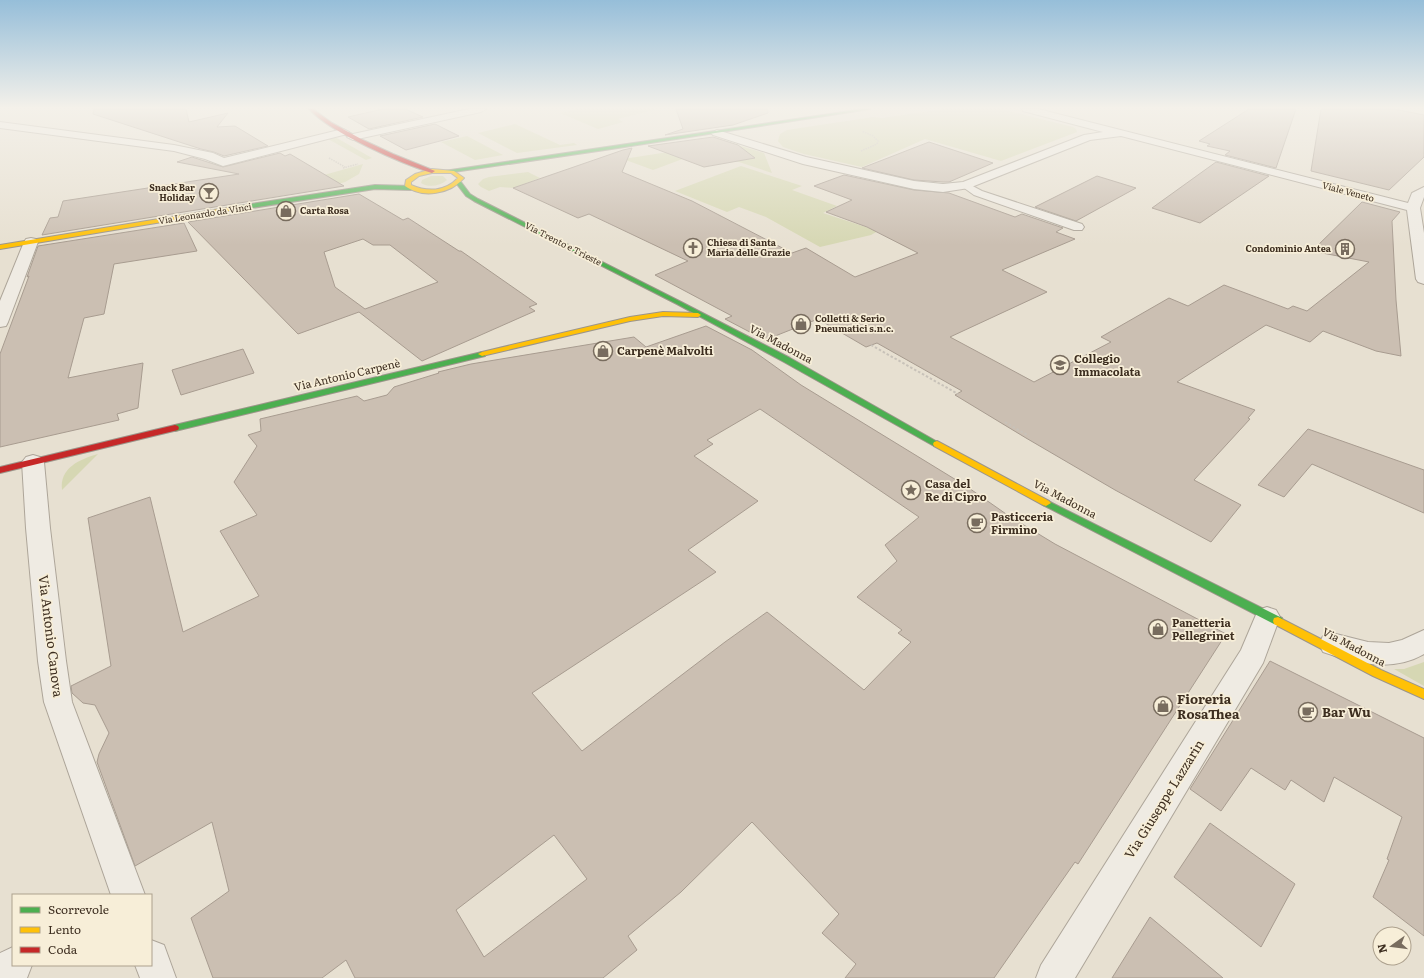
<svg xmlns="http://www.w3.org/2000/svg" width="1424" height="978" viewBox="0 0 1424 978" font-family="Literata,serif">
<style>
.green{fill:#d6d7b3}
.building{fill:#cbbfb2;stroke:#a89c90;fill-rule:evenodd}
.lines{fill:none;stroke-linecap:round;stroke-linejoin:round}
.lane-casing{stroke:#ada599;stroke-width:2}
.street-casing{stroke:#ada599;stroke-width:2}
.fast-casing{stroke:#9c958a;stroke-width:2}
.slow-casing{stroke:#9c958a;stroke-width:2}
.jam-casing{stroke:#9c958a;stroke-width:2}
.path-far1{stroke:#c8c2b9;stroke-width:1.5;stroke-dasharray:1.5 1;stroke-linecap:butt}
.path{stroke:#c8c2b9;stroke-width:2;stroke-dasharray:2.5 2;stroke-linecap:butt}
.lane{fill:#efebe3;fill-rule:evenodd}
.street{fill:#efebe3;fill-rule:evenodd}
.fast{fill:#4caf50;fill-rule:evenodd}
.slow{fill:#ffc107;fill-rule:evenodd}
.jam{fill:#c62828;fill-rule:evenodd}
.labels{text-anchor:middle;stroke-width:3.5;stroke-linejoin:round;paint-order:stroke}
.far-poi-label{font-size:9px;font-weight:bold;fill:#3d2e20;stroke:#f7eed8;text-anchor:start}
.far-street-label{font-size:9px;fill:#3d2e20;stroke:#f7eed8}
.street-label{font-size:11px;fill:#3d2e20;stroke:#f7eed8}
.poi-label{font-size:11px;font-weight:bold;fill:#3d2e20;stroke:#f7eed8;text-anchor:start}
.near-street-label{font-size:13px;fill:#3d2e20;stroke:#f7eed8}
.near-poi-label{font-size:13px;font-weight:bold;fill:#3d2e20;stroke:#f7eed8;text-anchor:start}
</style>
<rect width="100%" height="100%" fill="#e7e0d1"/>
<g class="green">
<polygon points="577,109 657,109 618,119 623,122 598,129 560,113"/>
<polygon points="944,109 1001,109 1073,127 1076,129 1077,132 1001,161 925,139 862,167 804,154 783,147 778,141 780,134 787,130 873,117 882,118"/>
<polygon points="515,124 560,145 574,143 577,145 517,153 478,133"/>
<polygon points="467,136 503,155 475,160 441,142"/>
<polygon points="335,137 372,158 366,160 328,139"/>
<polygon points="724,141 764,153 772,173 736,161 754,158 741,147 696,154 653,170 623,159 701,147"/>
<polygon points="363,164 359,174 345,182 331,186 242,198"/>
<polygon points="741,166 802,186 792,190 837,206 823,213 878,231 871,235 820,247 766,217 739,207 727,212 675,191"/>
<polygon points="528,172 540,178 513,188 500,187 489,191 481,187 478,184 483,179 489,177"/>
<path d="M431,176H443L447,180C440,186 429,188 421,183L422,180Z"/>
<path d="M98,454L62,490C59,468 80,459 98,454Z"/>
<polygon points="1424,662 1424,686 1394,669 1404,669"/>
</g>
<g class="building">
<polygon points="94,109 186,109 189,122 228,113 217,127 235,126 268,146 224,156 214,152 201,149 93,114"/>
<polygon points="383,109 405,109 423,117 369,129 348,117"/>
<polygon points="676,109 767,109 768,113 733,125 665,135 683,129"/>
<polygon points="1249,109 1296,109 1276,168 1225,155 1230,151 1207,146 1210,144 1199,141"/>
<polygon points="1321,109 1394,109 1424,115 1424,157 1389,190 1311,171"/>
<polygon points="435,124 459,136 406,150 380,136"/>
<polygon points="713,137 738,145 755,158 704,167 648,146"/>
<polygon points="929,142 993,163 949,182 943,182 914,180 862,168"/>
<polygon points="632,148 622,172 692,201 792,253 806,248 855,277 918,253 867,227 826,212 852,200 814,186 844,175 914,190 949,193 1015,217 1022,214 1063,228 1056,232 1075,239 1002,270 1047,292 950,337 1034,382 1111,342 1101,337 1169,298 1188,306 1224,285 1288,309 1293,306 1307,311 1369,262 1312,251 1362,202 1400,212 1392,221 1396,300 1401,356 1376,351 1323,331 1310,342 1266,325 1177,382 1255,410 1248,418 1250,419 1194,480 1241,505 1211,542 1115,490 1026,438 955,395 962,391 877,343 866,347 818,319 765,340 725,319 732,316 655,275 688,261 589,214 578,218 513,188 623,150"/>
<polygon points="280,153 285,156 290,154 344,186 42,235 50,218 58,217 63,201 239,174 177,162 192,157 223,167"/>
<polygon points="1216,162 1269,176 1200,223 1152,208"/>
<polygon points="1097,176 1136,188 1076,221 1035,207"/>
<path d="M359,194L403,220L408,218L459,251H461L537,304L529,307L535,311L422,361L359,312L298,334L188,222ZM363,239L373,245H390L438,282L365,309L335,287L324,252Z"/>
<polygon points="184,223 197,251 114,264 104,314 84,318 68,378 143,363 138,408 117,414 119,420 0,447 0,354 29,276 27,277 38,246"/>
<path d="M706,326L752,350L801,385L966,486L1009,516L1055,544L1226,634L1078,864L1075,862L994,978H845L856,964L822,933L839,914L752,822L681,892L628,936L637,950L603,978H355L346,960L322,978H213L191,918L229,891L212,822L135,866L97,762L99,754L109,733L95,705L83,703L72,693L71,686L111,666L88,518L150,497L183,632L259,596L220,531L257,515L234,482L257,446L248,435L261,431L260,419L357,396L364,401L387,395L394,387L439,373L438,372L471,364L634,337L646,347ZM760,409L919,517L885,545L897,561L857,597L902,630L898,633L911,642L864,690L767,612L725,642L582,751L532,693L716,572L688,550L758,501L694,456L713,444L707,440ZM554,835L587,879L484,957L456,910Z"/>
<polygon points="243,349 254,373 181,395 172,370"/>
<polygon points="1308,429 1424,470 1424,513 1312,464 1284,497 1258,485"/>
<polygon points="1270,661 1424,738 1424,936 1373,897 1389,860 1387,859 1402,817 1334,777 1324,802 1291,780 1285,790 1251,768 1221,811 1190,789"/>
<polygon points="1210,823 1295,884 1261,947 1174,877"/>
<polygon points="1150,917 1223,978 1112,978"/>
</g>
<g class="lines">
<defs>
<polygon id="lane" points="965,182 982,191 1082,224 1084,227 1082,230 1074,230 974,195 960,185"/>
<g id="street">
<polygon points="469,109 486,109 481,112 353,140 347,137 353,134"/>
<polygon points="1022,109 1038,109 1408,203 1412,193 1424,187 1424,197 1420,208 1424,233 1424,284 1418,282 1416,279 1407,210 1121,136 1090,140 969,188 943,192 914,189 803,164 713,135 711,133 717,130 806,157 914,181 943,184 963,182 1084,135 1103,132 1023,111"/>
<polygon points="0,122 174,145 213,153 224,158 343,129 349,132 347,134 223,166 205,159 174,151 0,128"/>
<polygon points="31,238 36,239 38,242 8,322 6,326 0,327 0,301 24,242 26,239"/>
<polygon points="33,455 40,457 44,462 50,528 66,661 72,702 145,895 111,895 44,702 38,661 26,528 22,462 26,457"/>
<polygon points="1267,607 1276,610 1280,617 1263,663 1075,978 1036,978 1041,965 1241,650 1258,610"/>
<path d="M1424,630V654C1391,673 1356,663 1323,652L1319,644L1323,636L1332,633L1368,642L1389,643L1402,640Z"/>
<polygon points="151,940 164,945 176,978 140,978 135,965 151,965"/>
<polygon points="13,947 13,965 32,965 27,978 0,978 0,953"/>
</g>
<g id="fast">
<polygon points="863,109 870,109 605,150 447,173 444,171"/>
<polygon points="457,182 461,182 470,194 478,199 681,302 790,358 941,444 940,446 934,446 784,362 677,304 474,201 466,196 456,183"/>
<polygon points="375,185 411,186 414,188 411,190 375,189 232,211 229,209 232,207"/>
<polygon points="482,352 485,352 485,356 175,431 171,428 175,425"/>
<polygon points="1046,500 1282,618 1283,621 1282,624 1278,625 1274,624 1043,505 1041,503"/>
</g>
<g id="slow">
<path d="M432,169L454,171L464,178C450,194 423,199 405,186L406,180L415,174ZM432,173H451L458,178C445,192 427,192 411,185V182L419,176Z"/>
<polygon points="232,207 234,208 234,210 0,249 0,245"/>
<polygon points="663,312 698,313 701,315 698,317 663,316 630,321 482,356 478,354 482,352 630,317"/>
<polygon points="937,441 1049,501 1051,503 1046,506 1043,505 934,446 933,444 934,442"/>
<polygon points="1278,617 1381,670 1424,689 1424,699 1373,676 1274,624 1273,621 1274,618"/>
</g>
<g id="jam">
<path d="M309,109H313L332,123L363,140L393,154L435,171L432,173C400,163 331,133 309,109Z"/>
<polygon points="175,425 178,426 179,428 178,430 0,473 0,467"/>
</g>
</defs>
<use href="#lane" class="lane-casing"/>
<use href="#street" class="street-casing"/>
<use href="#fast" class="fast-casing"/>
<use href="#slow" class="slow-casing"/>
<use href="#jam" class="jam-casing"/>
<g class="path-far1">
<polyline points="861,151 877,144 878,141 873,136 862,131"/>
<polyline points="329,158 345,167"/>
<polyline points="343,168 358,164"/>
</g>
<g class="path">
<polyline points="871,345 958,394"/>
<polyline points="1005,422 1029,436"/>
</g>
<use href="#lane" class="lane"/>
<use href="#street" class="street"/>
<use href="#fast" class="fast"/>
<use href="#slow" class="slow"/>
<use href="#jam" class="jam"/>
</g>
<linearGradient id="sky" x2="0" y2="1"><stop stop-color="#96bed9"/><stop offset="0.44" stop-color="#f4f1ea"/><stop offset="1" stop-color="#f4f1ea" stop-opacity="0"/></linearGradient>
<rect width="1424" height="245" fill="url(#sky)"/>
<defs>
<symbol id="bar-ring" viewBox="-11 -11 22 22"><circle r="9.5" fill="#f7eed8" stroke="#786c5e" stroke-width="1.5"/><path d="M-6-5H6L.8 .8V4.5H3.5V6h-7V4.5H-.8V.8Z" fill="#786c5e"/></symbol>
<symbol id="shop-ring" viewBox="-11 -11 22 22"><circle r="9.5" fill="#f7eed8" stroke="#786c5e" stroke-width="1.5"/><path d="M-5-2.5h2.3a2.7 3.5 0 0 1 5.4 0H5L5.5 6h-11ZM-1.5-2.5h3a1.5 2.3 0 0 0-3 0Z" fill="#786c5e"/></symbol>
<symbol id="church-ring" viewBox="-11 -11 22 22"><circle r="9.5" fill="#f7eed8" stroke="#786c5e" stroke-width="1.5"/><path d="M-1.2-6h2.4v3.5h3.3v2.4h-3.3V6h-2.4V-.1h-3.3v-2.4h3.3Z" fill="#786c5e"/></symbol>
<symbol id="building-ring" viewBox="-11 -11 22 22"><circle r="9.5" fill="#f7eed8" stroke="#786c5e" stroke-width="1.5"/><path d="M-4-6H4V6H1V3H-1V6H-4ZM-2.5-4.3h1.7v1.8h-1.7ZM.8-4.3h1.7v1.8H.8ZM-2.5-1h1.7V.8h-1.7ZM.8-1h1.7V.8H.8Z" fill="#786c5e"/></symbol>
<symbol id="school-ring" viewBox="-11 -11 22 22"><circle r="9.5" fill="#f7eed8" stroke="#786c5e" stroke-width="1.5"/><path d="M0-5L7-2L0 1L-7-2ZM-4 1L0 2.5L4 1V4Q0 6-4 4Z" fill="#786c5e"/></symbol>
<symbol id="sight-ring" viewBox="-11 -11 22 22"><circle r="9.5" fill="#f7eed8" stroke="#786c5e" stroke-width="1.5"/><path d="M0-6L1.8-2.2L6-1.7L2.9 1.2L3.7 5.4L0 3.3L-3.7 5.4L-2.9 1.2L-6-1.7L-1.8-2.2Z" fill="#786c5e"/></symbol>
<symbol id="cafe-ring" viewBox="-11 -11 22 22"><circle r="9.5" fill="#f7eed8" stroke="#786c5e" stroke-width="1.5"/><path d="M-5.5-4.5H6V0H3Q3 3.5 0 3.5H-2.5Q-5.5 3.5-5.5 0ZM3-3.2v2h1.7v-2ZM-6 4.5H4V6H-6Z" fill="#786c5e"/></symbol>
</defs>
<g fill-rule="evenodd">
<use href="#bar-ring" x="198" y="182" width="22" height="22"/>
<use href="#shop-ring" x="275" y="200" width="22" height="22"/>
<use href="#church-ring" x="682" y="237" width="22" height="22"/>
<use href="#building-ring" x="1334" y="238" width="22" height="22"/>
<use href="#shop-ring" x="790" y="313" width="22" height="22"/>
<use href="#shop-ring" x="592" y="340" width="22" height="22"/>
<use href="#school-ring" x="1049" y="354" width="22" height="22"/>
<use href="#sight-ring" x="900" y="479" width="22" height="22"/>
<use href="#cafe-ring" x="966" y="512" width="22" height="22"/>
<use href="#shop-ring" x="1147" y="618" width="22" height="22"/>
<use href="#shop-ring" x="1152" y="695" width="22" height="22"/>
<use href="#cafe-ring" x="1297" y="701" width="22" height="22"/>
</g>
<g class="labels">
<g class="far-poi-label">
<text x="195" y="191" text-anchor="end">Snack Bar<tspan x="195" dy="10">Holiday</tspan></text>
<text x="300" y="214">Carta Rosa</text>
<text x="707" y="246">Chiesa di Santa<tspan x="707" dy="10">Maria delle Grazie</tspan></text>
<text x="1331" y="252" text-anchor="end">Condominio Antea</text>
<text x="815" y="322">Colletti &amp; Serio<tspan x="815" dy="10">Pneumatici s.n.c.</tspan></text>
</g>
<g class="far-street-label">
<text transform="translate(1348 192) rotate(15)" y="3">Viale Veneto</text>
<text transform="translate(205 214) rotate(-9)" y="3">Via Leonardo da Vinci</text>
<text transform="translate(563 244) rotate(27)" y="3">Via Trento e Trieste</text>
</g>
<g class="street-label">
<text transform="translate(781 344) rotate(28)" y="4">Via Madonna</text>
<text transform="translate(347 375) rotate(-13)" y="4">Via Antonio Carpenè</text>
<text transform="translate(1065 499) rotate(28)" y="4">Via Madonna</text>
<text transform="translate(1354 647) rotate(28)" y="4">Via Madonna</text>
</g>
<g class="poi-label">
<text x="617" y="355">Carpenè Malvolti</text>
<text x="1074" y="363">Collegio<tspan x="1074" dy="13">Immacolata</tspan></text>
<text x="925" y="488">Casa del<tspan x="925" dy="13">Re di Cipro</tspan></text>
<text x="991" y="521">Pasticceria<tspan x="991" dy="13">Firmino</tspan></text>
<text x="1172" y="627">Panetteria<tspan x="1172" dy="13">Pellegrinet</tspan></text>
</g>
<g class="near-street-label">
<text transform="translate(51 636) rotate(83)" y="5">Via Antonio Canova</text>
<text transform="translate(1164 799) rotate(-58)" y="5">Via Giuseppe Lazzarin</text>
</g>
<g class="near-poi-label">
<text x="1177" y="704">Fioreria<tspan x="1177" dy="15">RosaThea</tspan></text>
<text x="1322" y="717">Bar Wu</text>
</g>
</g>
<rect x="12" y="894" width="140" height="72" fill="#f7eed8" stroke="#ada18e"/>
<rect x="20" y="907" width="20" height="6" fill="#4caf50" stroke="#ada18e"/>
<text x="48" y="914" font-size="12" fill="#3d2e20">Scorrevole</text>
<rect x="20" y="927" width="20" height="6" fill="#ffc107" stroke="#ada18e"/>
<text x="48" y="934" font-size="12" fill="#3d2e20">Lento</text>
<rect x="20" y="947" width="20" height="6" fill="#c62828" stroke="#ada18e"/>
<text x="48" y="954" font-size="12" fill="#3d2e20">Coda</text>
<g transform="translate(1392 946) rotate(256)"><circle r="19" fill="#f7eed8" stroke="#ada18e"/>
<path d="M0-3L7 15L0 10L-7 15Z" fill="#786c5e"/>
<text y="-6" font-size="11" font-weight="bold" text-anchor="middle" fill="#3d2e20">N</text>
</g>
</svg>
